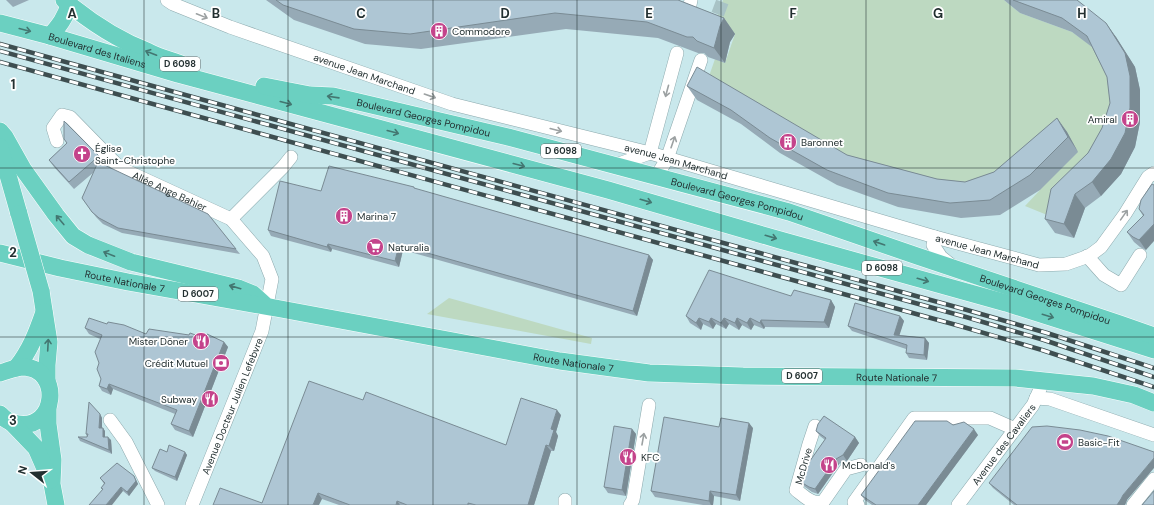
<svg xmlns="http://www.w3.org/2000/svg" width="1154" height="505" viewBox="0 0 1154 505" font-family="'DM Sans',sans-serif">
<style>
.green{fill:#bdd9c1}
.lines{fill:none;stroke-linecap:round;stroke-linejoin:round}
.minor-tunnel{stroke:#a8c3c6;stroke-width:13;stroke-dasharray:13 6;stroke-linecap:butt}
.minor-casing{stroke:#8ca9ad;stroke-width:14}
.major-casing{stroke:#fff;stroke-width:18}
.minor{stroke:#fff;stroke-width:13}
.major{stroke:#6bd0c1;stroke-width:17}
.rail-casing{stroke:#3e4e50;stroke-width:4.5}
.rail{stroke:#fff;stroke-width:3;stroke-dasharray:9;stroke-linecap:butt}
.major-bridge-casing{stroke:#fff;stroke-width:18;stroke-linecap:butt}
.major-bridge{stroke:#6bd0c1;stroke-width:17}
.wall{fill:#96aab6}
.shaded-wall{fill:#7a8b94}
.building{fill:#aec6d4;stroke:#7a8b94}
.oneway{stroke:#9ca1a2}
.oneway2{stroke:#437771}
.grid{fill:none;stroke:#222f30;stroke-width:1;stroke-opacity:0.55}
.labels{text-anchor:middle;stroke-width:3.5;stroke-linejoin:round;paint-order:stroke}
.shield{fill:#fff;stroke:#646d6e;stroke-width:1}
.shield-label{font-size:9px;font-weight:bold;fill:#222f30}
.poi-label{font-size:10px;fill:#222f30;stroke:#fff;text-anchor:start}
.street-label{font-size:10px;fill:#222f30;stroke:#fff}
.grid-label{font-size:13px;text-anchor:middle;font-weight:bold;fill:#222f30;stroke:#fff;stroke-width:3.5;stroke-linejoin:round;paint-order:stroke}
</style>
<rect width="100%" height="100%" fill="#c9e8ec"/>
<g class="green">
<polygon points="723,0 1004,0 1020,13 1072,32 1097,50 1118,95 1120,117 1057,219 1025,206 1040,190 975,196 861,170 707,82 715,59 725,63 735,34 714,25"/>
<polygon points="449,298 592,338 591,344 427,314"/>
</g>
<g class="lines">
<polyline class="minor-tunnel" points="711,32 723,0"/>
<defs>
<g id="minor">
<path id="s1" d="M167,0L173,4L230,27L452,104L650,153L935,237L1039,265L1066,264L1089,256L1101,247L1125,214L1148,177L1154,173"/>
<polyline points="690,5 691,0"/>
<path id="s2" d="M57,141L53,128L62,115L70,117L120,168L231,219L263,256L272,279L262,331L192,505"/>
<polyline points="650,153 677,53"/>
<polyline points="613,166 650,153"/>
<polyline points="656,177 667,159 701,60"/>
<polyline points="231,219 283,167 291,157"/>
<polyline points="935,237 933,245 941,257 951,265"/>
<polyline points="1087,256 1104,275 1121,285 1140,255"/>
<polyline points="1036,398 1050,399 1154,435"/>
<polyline points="110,420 126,442 158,505"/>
<path d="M815,426L809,444L796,490C804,496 812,505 823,502L846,469L861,465"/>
<polyline points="565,505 565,500"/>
<polyline points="630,505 633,500 649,405"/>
<polyline points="858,505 854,502 914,418 990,418 1015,429"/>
<path id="s3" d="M958,505L1033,405L1044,380"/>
<polyline points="1133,505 1154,479"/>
</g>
<g id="major">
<path d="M64,0C89,21 118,40 149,52C159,57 170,60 181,64"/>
<path id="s4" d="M0,23L50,36L178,74L608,190L780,240L1006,303L1154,350"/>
<path d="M50,36C59,26 66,17 69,4"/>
<path id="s5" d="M264,86L310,95L333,96L508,137L789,212L920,257L1120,324L1154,336"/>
<polyline points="0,131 5,137 23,169 56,215 73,236 88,245 131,262 238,288 253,294 264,304"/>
<polyline points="0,147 19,214"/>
<path id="s6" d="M0,253L60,268L128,282L281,309L560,361L649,373L743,376L1015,378L1093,386L1134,395L1154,403"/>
<polyline points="41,291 49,342 47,365 47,381"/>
<path d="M16,368C30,351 37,332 44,312"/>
<path d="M0,373C8,371 15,367 24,367C62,369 57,430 18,424C11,423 5,420 0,414"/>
<polyline points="48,409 48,424 53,460 52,484 56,505"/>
<polyline points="12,423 36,448 50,480"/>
</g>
</defs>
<use href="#minor" class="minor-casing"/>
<use href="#major" class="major-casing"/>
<use href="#minor" class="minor"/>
<use href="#major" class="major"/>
<defs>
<g id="rail">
<polyline points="0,44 967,310 1047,333 1154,368"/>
<polyline points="0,51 966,317 1044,340 1154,377"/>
<polyline points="0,62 960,326 1042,350 1154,387"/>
</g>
</defs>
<use href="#rail" class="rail-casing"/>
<use href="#rail" class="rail"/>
<defs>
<polyline id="major-bridge" points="19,214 41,291"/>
</defs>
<use href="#major-bridge" class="major-bridge-casing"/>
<use href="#major-bridge" class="major-bridge"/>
</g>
<g class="wall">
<polygon points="6,0 29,0 13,7"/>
<polygon points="266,0 678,0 724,18 735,34 730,42 725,63 708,57 704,53 698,53 658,38 566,29 421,49 365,44 294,20"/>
<polygon points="1004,0 1077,0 1116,37 1135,67 1140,90 1140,122 1135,147 1121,174 1101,196 1085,208 1074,238 1055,233 1045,219 1088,153 1102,128 1110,103 1107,77 1092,47 1072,32 1020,13"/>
<polygon points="687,86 847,155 937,179 965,182 994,172 1057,118 1067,132 1078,152 1040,190 1000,215 961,218 898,207 837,185 780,153 741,124 697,100"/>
<polygon points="64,139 99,156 104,163 103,164 236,249 240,254 122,233 103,224 96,217 82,198 94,172 74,189 54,167 49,160 67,143"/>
<polygon points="1152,184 1146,250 1140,247 1134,242 1127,232 1143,216 1139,209"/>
<polygon points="415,189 649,255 653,260 637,316 403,250 399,267 332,249 331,252 271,236 268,230 321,191"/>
<polygon points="791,296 831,300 835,307 829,328 765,327 764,329 754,325 751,330 742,325 739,330 729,324 726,329 716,324 713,329 703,324 701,330 690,323 686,316"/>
<polygon points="900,316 904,321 899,335 925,338 929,343 927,360 909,358 906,353 906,349 852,331 848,326"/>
<polygon points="107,324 146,334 204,338 224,342 228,347 193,437 175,430 171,424 175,414 113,389 111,395 102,391 99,386 101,379 99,363 100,339 89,334 85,328"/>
<polygon points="363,400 506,445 561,415 556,432 558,436 554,451 551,451 534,505 339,505 322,499 262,503"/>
<polygon points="100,414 102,418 102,428 105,431 105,437 111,440 112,454 80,441 78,437 87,437 86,434"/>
<polygon points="953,425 978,435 926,505 872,505 865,500 861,495"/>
<polygon points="719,427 753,428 740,501 714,496 713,505 703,505 655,497 651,491"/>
<polygon points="632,429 636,434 626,496 608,493 604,487"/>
<polygon points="816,431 855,437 859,443 847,461 839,464 818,494 812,492 805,487 801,482 825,440 820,436"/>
<polygon points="167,452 185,452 187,455 177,481 155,471 152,468"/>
<polygon points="100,478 136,480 138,484 129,496 123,491 102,489 101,488 104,484"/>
<polygon points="989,483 1127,500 1125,505 1014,505 993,488"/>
</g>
<g class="shaded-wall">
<polygon points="724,18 735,34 730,42 725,63 714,48 720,26"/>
<polygon points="1106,23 1116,37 1135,67 1140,90 1140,122 1135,147 1121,174 1101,196 1092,182 1130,108"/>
<polygon points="1057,118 1067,132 1078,152 1068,137"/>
<polygon points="1075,194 1085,208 1074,238 1064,224"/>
<polygon points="1154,224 1154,241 1146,250 1139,240"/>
<polygon points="328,244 332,249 331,252 327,247"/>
<polygon points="399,245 403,250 399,267 395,261"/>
<polygon points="649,255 653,260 637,316 633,311"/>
<polygon points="831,300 835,307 829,328 824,322"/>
<polygon points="900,316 904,321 898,340 894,335"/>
<polygon points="699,318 703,324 701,330 696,323"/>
<polygon points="711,318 716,324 713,329 709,322"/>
<polygon points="724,318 729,324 726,329 721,323"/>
<polygon points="737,318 742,325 739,330 735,323"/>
<polygon points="750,318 754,325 751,330 747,323"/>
<polygon points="761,320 765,327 764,329 760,323"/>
<polygon points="925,338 929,343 927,360 924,355"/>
<polygon points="224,342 228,347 193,437 189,431"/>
<polygon points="109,384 113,389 111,395 107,389"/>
<polygon points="557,410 561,415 556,432 558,436 554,451 549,446 551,429"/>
<polygon points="100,414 102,418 102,431 99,428"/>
<polygon points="749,423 753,428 740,501 736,495"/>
<polygon points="103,428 105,431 105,440 103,437"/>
<polygon points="632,429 636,434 626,496 622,490"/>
<polygon points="974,429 978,435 926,505 918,505"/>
<polygon points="108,437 111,440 112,454 109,450"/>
<polygon points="855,437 859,443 847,461 843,455"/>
<polygon points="546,445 551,451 534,505 528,505"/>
<polygon points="185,452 187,455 177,481 175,477"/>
<polygon points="1154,458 1154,468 1127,500 1125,505 1117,505 1123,495"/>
<polygon points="836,459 839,464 818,494 815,489"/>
<polygon points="134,476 138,484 129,496 127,492"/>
<polygon points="121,487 123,491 112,505 106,505"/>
<polygon points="710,491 714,496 713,505 711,505 709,501"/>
<polygon points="318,493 322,499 319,505 313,505"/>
<polygon points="397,501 400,505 396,505"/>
</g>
<g class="building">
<polygon points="276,0 678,0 724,18 720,26 714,48 697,41 693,37 687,37 647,22 555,13 410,34 354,29 283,5"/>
<polygon points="1013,0 1077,0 1106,23 1125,53 1130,76 1130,108 1125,133 1111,159 1092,182 1075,194 1064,224 1045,219 1051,189 1088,153 1102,128 1110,103 1107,77 1087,36 1062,18"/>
<polygon points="697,67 847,155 937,179 965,182 994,172 1057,118 1068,137 1030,175 990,200 950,203 888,193 827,170 770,138 731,110 687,86"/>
<polygon points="64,121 99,156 69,182 49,160 67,143 64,139"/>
<polygon points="98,162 208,214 236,249 118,228 99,218 92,212 82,198"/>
<polygon points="329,166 414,187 414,188 649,255 633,311 399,245 395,261 328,244 327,247 268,230 280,181 321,191"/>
<polygon points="1152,184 1154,185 1154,224 1139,240 1133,237 1127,232 1144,215 1139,209 1141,200"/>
<polygon points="709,270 791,296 794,290 831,300 824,322 761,320 760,323 750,318 747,323 737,318 735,323 724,318 721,323 711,318 709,322 699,318 696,323 686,316"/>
<polygon points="855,303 900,316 894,335 925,338 924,355 906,353 907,345 848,326"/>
<polygon points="89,318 107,324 108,322 124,325 146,334 149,329 189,335 190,333 204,338 207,334 224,342 189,431 171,424 177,410 109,384 107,389 99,386 101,379 97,369 99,363 95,352 102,335 85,328"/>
<polygon points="309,381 363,400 366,392 506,445 521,398 557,410 551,429 554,430 549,446 546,445 528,505 476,505 468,503 468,505 407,505 397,501 396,505 350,505 318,493 313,505 213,505 220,488 262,503"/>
<polygon points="89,402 100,414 99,428 103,428 103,437 108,437 109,450 78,437 87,437 88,434 86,434"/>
<polygon points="824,416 855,437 843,455 836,459 815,489 809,487 801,482 805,468 826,438 816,431 818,424"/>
<polygon points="664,417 719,427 721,418 749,423 736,495 710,491 709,501 651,491"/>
<polygon points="915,421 947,421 953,425 964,422 974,429 918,505 876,505 861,495"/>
<polygon points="614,426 632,429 622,490 604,487"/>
<polygon points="1047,426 1080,430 1108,436 1154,452 1154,458 1123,495 1121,499 1117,505 1017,505 989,483 1032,427"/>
<polygon points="169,445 185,452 175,477 152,468 160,449 167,452"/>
<polygon points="117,463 134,476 136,481 127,492 121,487 106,505 89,505 103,489 101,488 105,483 100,478"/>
<polygon points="1154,491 1154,505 1142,505"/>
</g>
<defs><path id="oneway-shaft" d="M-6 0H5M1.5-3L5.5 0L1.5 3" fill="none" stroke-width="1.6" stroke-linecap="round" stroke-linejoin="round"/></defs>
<g class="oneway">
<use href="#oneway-shaft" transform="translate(202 16) rotate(22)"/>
<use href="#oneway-shaft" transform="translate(667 91) rotate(105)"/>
<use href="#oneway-shaft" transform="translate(430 96) rotate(19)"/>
<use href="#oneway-shaft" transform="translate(556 130) rotate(14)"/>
<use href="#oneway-shaft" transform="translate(673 142) rotate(-71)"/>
<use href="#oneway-shaft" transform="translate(1124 215) rotate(-55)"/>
<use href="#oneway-shaft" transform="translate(643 439) rotate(-80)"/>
</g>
<g class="oneway2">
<use href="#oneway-shaft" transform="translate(25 30) rotate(14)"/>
<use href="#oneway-shaft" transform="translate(151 53) rotate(-159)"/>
<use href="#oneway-shaft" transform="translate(333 97) rotate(-172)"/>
<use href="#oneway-shaft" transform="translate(286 103) rotate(15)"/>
<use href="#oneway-shaft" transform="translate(393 132) rotate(15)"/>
<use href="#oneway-shaft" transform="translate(519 165) rotate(15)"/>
<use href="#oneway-shaft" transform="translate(646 201) rotate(16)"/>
<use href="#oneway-shaft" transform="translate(60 220) rotate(-130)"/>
<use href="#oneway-shaft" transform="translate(771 237) rotate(16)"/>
<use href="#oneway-shaft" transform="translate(879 243) rotate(-161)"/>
<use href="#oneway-shaft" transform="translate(109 254) rotate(-158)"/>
<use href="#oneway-shaft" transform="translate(923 280) rotate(16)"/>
<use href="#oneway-shaft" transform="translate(235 287) rotate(-164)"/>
<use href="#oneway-shaft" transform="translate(1048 316) rotate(17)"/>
<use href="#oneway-shaft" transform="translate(48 345) rotate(-87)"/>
</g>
<path class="grid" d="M144,0V505M288,0V505M433,0V505M577,0V505M721,0V505M866,0V505M1010,0V505M0,168H1154M0,337H1154"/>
<defs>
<symbol id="building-disc" viewBox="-11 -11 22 22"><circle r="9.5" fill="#c4438b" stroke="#fff"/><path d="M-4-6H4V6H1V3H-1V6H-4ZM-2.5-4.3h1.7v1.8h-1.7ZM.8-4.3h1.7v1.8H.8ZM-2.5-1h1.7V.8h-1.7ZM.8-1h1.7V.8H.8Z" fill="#fff"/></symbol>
<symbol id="church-disc" viewBox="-11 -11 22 22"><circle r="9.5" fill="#c4438b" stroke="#fff"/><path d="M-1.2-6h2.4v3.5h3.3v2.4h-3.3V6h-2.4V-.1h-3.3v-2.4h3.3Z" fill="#fff"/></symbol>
<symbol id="supermarket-disc" viewBox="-11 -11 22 22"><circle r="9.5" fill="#c4438b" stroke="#fff"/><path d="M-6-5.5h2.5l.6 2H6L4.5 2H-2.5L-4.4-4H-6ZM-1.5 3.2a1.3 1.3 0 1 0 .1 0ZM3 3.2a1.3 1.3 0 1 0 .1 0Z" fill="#fff"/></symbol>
<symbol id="restaurant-disc" viewBox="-11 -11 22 22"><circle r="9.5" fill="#c4438b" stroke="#fff"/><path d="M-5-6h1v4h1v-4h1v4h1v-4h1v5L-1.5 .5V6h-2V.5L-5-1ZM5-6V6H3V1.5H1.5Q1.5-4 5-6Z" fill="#fff"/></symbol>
<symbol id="bank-disc" viewBox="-11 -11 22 22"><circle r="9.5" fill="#c4438b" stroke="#fff"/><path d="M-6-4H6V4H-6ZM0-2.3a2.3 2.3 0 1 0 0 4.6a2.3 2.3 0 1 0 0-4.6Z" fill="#fff"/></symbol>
<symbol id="stadium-disc" viewBox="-11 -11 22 22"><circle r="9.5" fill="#c4438b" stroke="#fff"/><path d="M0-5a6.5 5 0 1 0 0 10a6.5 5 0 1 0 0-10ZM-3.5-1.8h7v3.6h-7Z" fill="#fff"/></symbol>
</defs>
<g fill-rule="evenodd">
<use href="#building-disc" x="429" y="21" width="20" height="20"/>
<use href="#building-disc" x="1120" y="109" width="20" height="20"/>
<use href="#building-disc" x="778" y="132" width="20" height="20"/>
<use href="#church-disc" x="72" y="144" width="20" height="20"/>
<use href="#building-disc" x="334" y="206" width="20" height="20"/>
<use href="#supermarket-disc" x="365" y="237" width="20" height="20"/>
<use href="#restaurant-disc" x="191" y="331" width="20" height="20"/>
<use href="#bank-disc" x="211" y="353" width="20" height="20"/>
<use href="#restaurant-disc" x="200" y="389" width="20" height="20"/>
<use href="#stadium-disc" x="1055" y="432" width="20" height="20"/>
<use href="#restaurant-disc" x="618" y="447" width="20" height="20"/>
<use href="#restaurant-disc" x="819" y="455" width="20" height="20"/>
</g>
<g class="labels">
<g class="shield">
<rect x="160" y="57" width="40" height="14" rx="3"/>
<rect x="541" y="144" width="40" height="14" rx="3"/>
<rect x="862" y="261" width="40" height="14" rx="3"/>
<rect x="178" y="287" width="40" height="14" rx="3"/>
<rect x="782" y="369" width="40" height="14" rx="3"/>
</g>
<g class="shield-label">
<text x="180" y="67">D 6098</text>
<text x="561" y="154">D 6098</text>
<text x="882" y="271">D 6098</text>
<text x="198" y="297">D 6007</text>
<text x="802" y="379">D 6007</text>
</g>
<g class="poi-label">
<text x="452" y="35">Commodore</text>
<text x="1117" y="123" text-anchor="end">Amiral</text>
<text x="801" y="146">Baronnet</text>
<text x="95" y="152">Église<tspan x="95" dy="12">Saint-Christophe</tspan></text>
<text x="357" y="220">Marina 7</text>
<text x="388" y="251">Naturalia</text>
<text x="188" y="345" text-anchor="end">Mister Döner</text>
<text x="208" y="367" text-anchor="end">Crédit Mutuel</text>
<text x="197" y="403" text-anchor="end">Subway</text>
<text x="1078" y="446">Basic-Fit</text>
<text x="641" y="461">KFC</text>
<text x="842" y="469">McDonald's</text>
</g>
<g class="street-label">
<text dy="4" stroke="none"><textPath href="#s4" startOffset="101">Boulevard des Italiens</textPath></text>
<text dy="4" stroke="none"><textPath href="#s1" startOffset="211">avenue Jean Marchand</textPath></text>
<text dy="4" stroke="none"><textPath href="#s5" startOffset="163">Boulevard Georges Pompidou</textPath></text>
<text dy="4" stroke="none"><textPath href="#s1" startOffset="535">avenue Jean Marchand</textPath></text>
<text dy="4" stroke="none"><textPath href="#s2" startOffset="164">Allée Ange Bahier</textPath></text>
<text dy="4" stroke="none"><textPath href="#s5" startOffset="487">Boulevard Georges Pompidou</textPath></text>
<text dy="4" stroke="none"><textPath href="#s1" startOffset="859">avenue Jean Marchand</textPath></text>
<text dy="4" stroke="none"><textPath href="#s6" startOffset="128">Route Nationale 7</textPath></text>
<text dy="4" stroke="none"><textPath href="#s5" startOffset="811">Boulevard Georges Pompidou</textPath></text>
<text dy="4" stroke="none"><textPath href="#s6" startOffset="584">Route Nationale 7</textPath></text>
<text dy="4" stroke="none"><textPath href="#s6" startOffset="908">Route Nationale 7</textPath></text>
<text transform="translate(232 406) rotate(-68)" y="4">Avenue Docteur Julien Lefebvre</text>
<text dy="4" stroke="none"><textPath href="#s3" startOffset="76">Avenue des Cavaliers</textPath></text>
<text transform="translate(803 466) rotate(-74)" y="4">McDrive</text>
</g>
</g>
<g class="grid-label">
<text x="72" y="18">A</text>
<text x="216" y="18">B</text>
<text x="361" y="18">C</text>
<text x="505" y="18">D</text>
<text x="649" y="18">E</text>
<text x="793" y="18">F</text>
<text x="938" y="18">G</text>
<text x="1082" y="18">H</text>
<text x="13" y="89">1</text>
<text x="13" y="257">2</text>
<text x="13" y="425">3</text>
</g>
<g transform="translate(32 473) rotate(287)" stroke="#ffffff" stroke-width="3" paint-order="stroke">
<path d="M0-3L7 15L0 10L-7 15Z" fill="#222f30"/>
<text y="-6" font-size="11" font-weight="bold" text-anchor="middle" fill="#222f30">N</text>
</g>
</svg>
